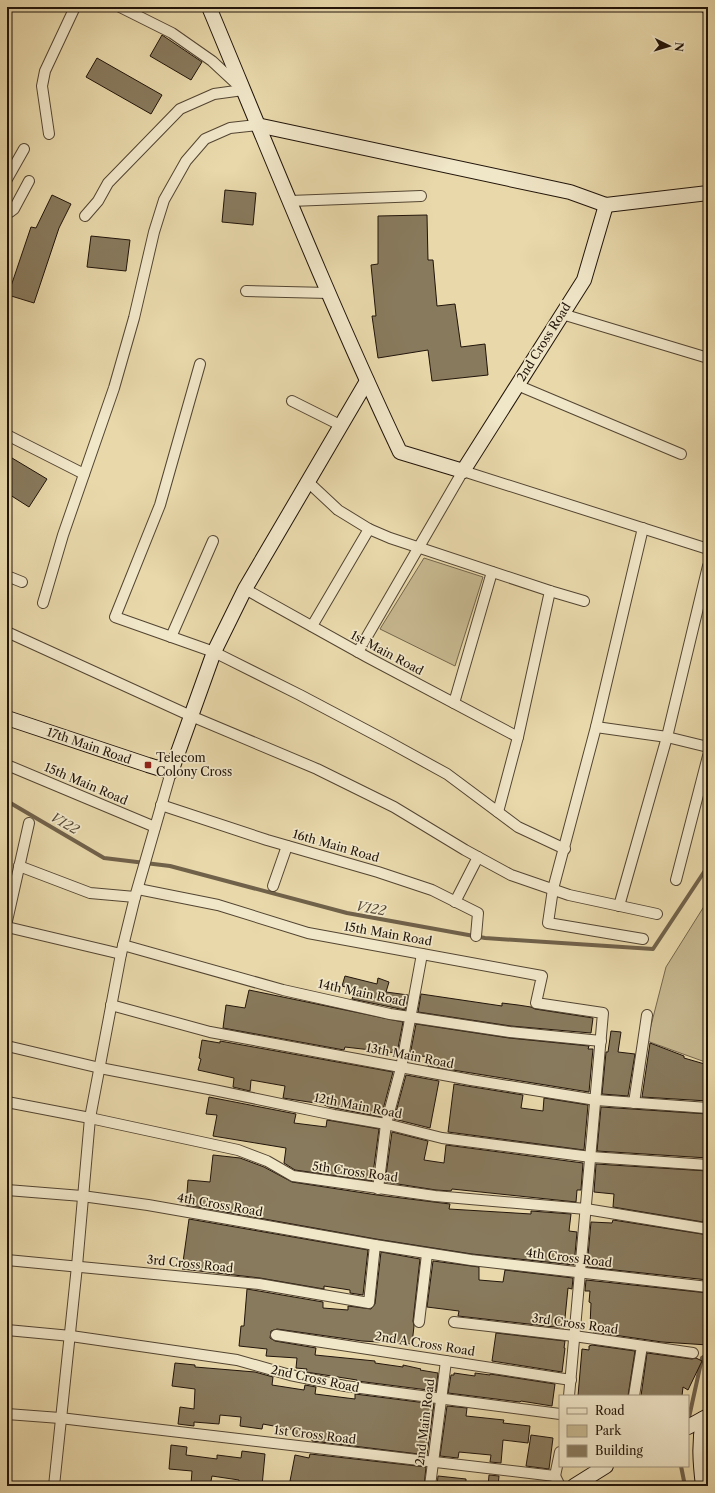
<svg xmlns="http://www.w3.org/2000/svg" width="715" height="1493" viewBox="0 0 715 1493" font-family="'Libre Caslon Text',serif">
<style>
.green{fill:#c6b78f;stroke:#74664c}
.lines{fill:none;stroke-linecap:round;stroke-linejoin:round}
.stream{stroke:#70614a;stroke-width:4}
.building{fill:#887a5d;stroke:#21140a}
.street-casing{stroke:#534532;stroke-width:12}
.secondary-casing{stroke:#21140a;stroke-width:16}
.street{stroke:#f0e6c8;stroke-width:10}
.secondary{stroke:#f0e6c8;stroke-width:14}
.poi-dot{fill:#8f2418;stroke:#f0e6c8;stroke-width:1.5}
.labels{text-anchor:middle;stroke-width:3.5;stroke-linejoin:round;paint-order:stroke}
.street-label{font-size:12px;fill:#21140a;stroke:#f0e6c8}
.poi-label{font-size:12px;fill:#21140a;stroke:#f0e6c8;text-anchor:start}
.water-label{font-size:13px;font-style:italic;fill:#554834;stroke:#f0e6c8}
</style>
<rect width="100%" height="100%" fill="#e8d8aa"/>
<filter id="stains"><feTurbulence type="fractalNoise" baseFrequency=".005" numOctaves="4"/><feColorMatrix values="0 0 0 0 .2 0 0 0 0 .09 0 0 0 0 .02 0 0 0 .5 -.17"/></filter>
<radialGradient id="worn" r=".72"><stop offset=".6" stop-color="#630" stop-opacity="0"/><stop offset="1" stop-color="#630" stop-opacity=".3"/></radialGradient>
<g class="green">
<polygon points="424,558 483,577 455,666 380,629"/>
<polygon points="708,900 708,1063 647,1041 666,967"/>
</g>
<g class="lines">
<g class="stream">
<polyline points="7,801 104,858 170,866 347,913 485,938 653,949 708,866"/>
<polyline points="688,1422 702,1358 708,1354"/>
<polyline points="681,1466 685,1486"/>
</g>
</g>
<g class="building">
<polygon points="162,35 202,62 191,80 150,56"/>
<polygon points="97,58 162,95 151,114 86,77"/>
<polygon points="225,190 256,193 253,225 222,222"/>
<polygon points="52,195 71,204 59,228 34,303 8,295 31,227 36,228"/>
<polygon points="427,215 428,260 433,260 437,306 455,304 461,347 485,344 488,375 432,381 428,350 378,358 372,316 376,316 371,265 378,264 378,216"/>
<polygon points="91,236 130,240 126,271 87,267"/>
<polygon points="7,455 47,479 29,507 7,493"/>
<polygon points="345,976 377,984 378,978 389,982 386,992 408,995 405,1010 352,999 355,990 342,986"/>
<polygon points="249,990 403,1022 397,1053 345,1047 344,1050 223,1028 226,1005 245,1008"/>
<polygon points="421,994 502,1006 502,1003 518,1005 531,1007 535,1009 593,1018 591,1033 511,1026 418,1012"/>
<polygon points="416,1024 509,1038 589,1046 588,1049 593,1049 589,1092 428,1066 430,1057 410,1055"/>
<polygon points="611,1031 621,1032 618,1052 635,1054 628,1096 602,1094 606,1052 608,1052"/>
<polygon points="202,1040 220,1043 220,1041 393,1072 381,1117 329,1107 322,1104 283,1098 285,1086 251,1080 250,1091 233,1087 234,1078 198,1070 201,1059 199,1058"/>
<polygon points="650,1043 684,1056 684,1058 708,1065 708,1101 642,1097"/>
<polygon points="406,1075 439,1081 430,1128 394,1119"/>
<polygon points="454,1084 523,1095 521,1108 543,1111 544,1098 588,1105 584,1150 448,1132"/>
<polygon points="209,1097 296,1114 294,1123 326,1127 327,1120 379,1129 372,1181 295,1170 284,1163 286,1148 213,1136 217,1115 206,1114"/>
<polygon points="601,1107 708,1114 708,1158 597,1151"/>
<polygon points="392,1132 428,1141 424,1160 444,1163 446,1145 583,1163 581,1190 577,1190 576,1202 452,1189 451,1191 436,1190 385,1182"/>
<polygon points="213,1155 240,1158 264,1167 292,1182 377,1195 450,1204 449,1209 531,1214 531,1211 571,1214 569,1231 577,1232 574,1265 472,1254 376,1239 186,1205 188,1180 210,1182"/>
<polygon points="596,1164 708,1171 708,1194 707,1194 703,1222 613,1207 614,1194 594,1192"/>
<polygon points="189,1219 368,1250 363,1295 350,1293 350,1290 324,1286 324,1289 260,1278 182,1269"/>
<polygon points="613,1220 708,1235 708,1280 587,1267 591,1222 612,1223"/>
<polygon points="381,1252 420,1259 413,1321 414,1326 412,1344 362,1341 277,1329 271,1331 270,1338 275,1341 316,1348 315,1355 375,1361 375,1363 403,1367 403,1365 421,1369 420,1370 438,1373 436,1391 357,1381 357,1380 306,1372 307,1369 296,1368 297,1358 266,1356 267,1349 239,1346 241,1326 244,1326 247,1289 323,1302 323,1308 348,1310 348,1306 371,1309 375,1304"/>
<polygon points="433,1261 479,1267 479,1280 503,1282 505,1270 573,1278 572,1289 568,1288 564,1328 458,1316 459,1311 427,1307"/>
<polygon points="586,1280 708,1293 708,1345 662,1342 593,1332 594,1326 590,1326 591,1303 589,1302 590,1291 585,1291"/>
<polygon points="496,1333 565,1341 564,1348 565,1348 562,1372 492,1361"/>
<polygon points="592,1345 635,1351 628,1396 578,1396 582,1349 589,1350 589,1346"/>
<polygon points="647,1353 692,1359 696,1358 702,1361 688,1390 683,1387 682,1396 641,1396"/>
<polygon points="175,1363 195,1365 195,1367 255,1372 273,1377 272,1385 304,1390 305,1385 316,1387 315,1394 355,1399 355,1394 434,1404 427,1455 312,1441 312,1436 294,1434 295,1430 263,1424 262,1429 240,1426 241,1417 220,1415 219,1424 194,1422 194,1426 178,1424 180,1407 194,1409 195,1389 172,1386"/>
<polygon points="454,1373 475,1376 475,1373 490,1375 490,1374 555,1384 552,1406 521,1401 520,1402 448,1393 451,1375 454,1375"/>
<polygon points="447,1406 467,1408 466,1416 504,1420 503,1423 530,1426 528,1443 503,1440 501,1463 490,1462 491,1455 459,1452 458,1458 440,1456"/>
<polygon points="531,1435 553,1438 549,1469 526,1466"/>
<polygon points="171,1445 187,1447 186,1455 217,1459 217,1455 241,1458 242,1451 265,1454 262,1486 239,1486 239,1480 212,1476 210,1486 191,1484 192,1471 169,1469"/>
<polygon points="310,1454 426,1467 424,1486 315,1486 290,1481 295,1455 309,1458"/>
<polygon points="489,1475 499,1476 498,1486 488,1486"/>
<polygon points="438,1476 466,1479 466,1486 437,1486"/>
</g>
<g class="lines">
<defs>
<g id="street">
<polyline points="120,7 172,33 212,61 240,87"/>
<polyline points="705,7 708,10"/>
<polyline points="49,134 42,86 45,71 75,7"/>
<polyline points="7,179 24,149"/>
<polyline points="290,201 421,196"/>
<polyline points="7,212 10,212 14,209 29,181"/>
<polyline points="85,216 98,201 108,183 180,109 214,94 243,90"/>
<polyline points="246,291 329,293"/>
<polyline points="562,314 708,358"/>
<polyline points="200,364 160,505 115,617 214,652 300,695 387,741 447,774 518,827 565,849"/>
<polyline points="517,385 681,454"/>
<polyline points="292,401 340,425"/>
<polyline points="7,435 84,474"/>
<polyline points="307,481 338,510 369,529 390,538 550,591 584,601"/>
<polyline points="7,576 22,582"/>
<polyline points="245,589 367,657 518,737"/>
<polyline points="43,603 63,535 114,388 134,318 154,232 164,200 186,161 205,139 230,128 257,125"/>
<polyline points="312,626 369,529"/>
<polyline points="7,632 191,716 317,769 394,807 465,850 511,875 569,895 657,914"/>
<polyline points="171,637 213,541"/>
<polyline points="358,652 463,471 708,549"/>
<polyline points="454,703 492,572"/>
<polyline points="596,727 667,737 708,747"/>
<polyline points="7,765 155,827"/>
<polyline points="161,805 267,840 378,872 432,890 478,913 476,936"/>
<polyline points="498,812 518,737 550,591"/>
<polyline points="19,866 90,893 135,897"/>
<polyline points="676,880 708,756"/>
<polyline points="273,886 287,846"/>
<polyline points="138,889 218,905 308,933 542,976 536,1003 603,1013 569,1396"/>
<polyline points="455,902 478,857"/>
<polyline points="619,906 667,737 708,566"/>
<polyline points="7,921 29,823"/>
<polyline points="7,927 121,954"/>
<polyline points="643,939 548,923 553,889 596,727 643,528"/>
<polyline points="123,945 283,990 390,1014 510,1032 601,1041"/>
<polyline points="111,1005 210,1032 471,1080 596,1100 708,1108"/>
<polyline points="7,1046 100,1068 214,1090 334,1115 386,1124 442,1138 591,1157 708,1165"/>
<polyline points="7,1102 90,1118 238,1150 267,1161 293,1176 435,1196 586,1209 708,1229"/>
<polyline points="634,1103 647,1015"/>
<polyline points="378,1189 386,1124 401,1068 422,954"/>
<polyline points="7,1190 82,1196 148,1205 375,1245 471,1260 708,1287"/>
<polyline points="7,1260 259,1284 369,1303 375,1245"/>
<polyline points="419,1322 427,1254"/>
<polyline points="454,1322 574,1336 693,1353"/>
<polyline points="7,1330 71,1336 237,1360 290,1375 345,1386 560,1414"/>
<polyline points="276,1335 571,1380"/>
<polyline points="634,1396 642,1346"/>
<polyline points="7,1414 60,1418 555,1476"/>
<polyline points="555,1476 560,1452"/>
<polyline points="555,1476 560,1486"/>
<polyline points="54,1486 77,1266 90,1118 121,954 135,897 171,772"/>
<polyline points="430,1486 446,1361"/>
</g>
<g id="secondary">
<path d="M209,7C271,156 331,306 400,452L463,471L584,280L606,205"/>
<polyline points="257,125 570,192 606,205 708,193"/>
<polyline points="7,718 148,765 171,772 214,652 245,589 367,381"/>
<path d="M703,1419C699,1444 700,1461 703,1486"/>
<polyline points="688,1427 708,1416"/>
<polyline points="574,1486 606,1466"/>
</g>
</defs>
<use href="#street" class="street-casing"/>
<use href="#secondary" class="secondary-casing"/>
<use href="#street" class="street"/>
<use href="#secondary" class="secondary"/>
</g>
<rect class="poi-dot" x="144" y="761" width="8" height="8" rx="2"/>
<g class="labels">
<g class="street-label">
<text transform="translate(544 342) rotate(-58)" y="4">2nd Cross Road</text>
<text transform="translate(387 653) rotate(28)" y="4">1st Main Road</text>
<text transform="translate(89 746) rotate(19)" y="4">17th Main Road</text>
<text transform="translate(86 784) rotate(23)" y="4">15th Main Road</text>
<text transform="translate(336 846) rotate(16)" y="4">16th Main Road</text>
<text transform="translate(388 934) rotate(10)" y="4">15th Main Road</text>
<text transform="translate(362 993) rotate(12)" y="4">14th Main Road</text>
<text transform="translate(410 1056) rotate(11)" y="4">13th Main Road</text>
<text transform="translate(358 1106) rotate(11)" y="4">12th Main Road</text>
<text transform="translate(355 1172) rotate(8)" y="4">5th Cross Road</text>
<text transform="translate(220 1205) rotate(10)" y="4">4th Cross Road</text>
<text transform="translate(569 1258) rotate(7)" y="4">4th Cross Road</text>
<text transform="translate(190 1264) rotate(6)" y="4">3rd Cross Road</text>
<text transform="translate(575 1324) rotate(8)" y="4">3rd Cross Road</text>
<text transform="translate(425 1344) rotate(9)" y="4">2nd A Cross Road</text>
<text transform="translate(315 1379) rotate(12)" y="4">2nd Cross Road</text>
<text transform="translate(425 1422) rotate(-83)" y="4">2nd Main Road</text>
<text transform="translate(315 1435) rotate(7)" y="4">1st Cross Road</text>
</g>
<g class="poi-label">
<text x="156" y="762">Telecom<tspan x="156" dy="14">Colony Cross</tspan></text>
</g>
<g class="water-label">
<text transform="translate(65 823) rotate(30)" y="5">V122</text>
<text transform="translate(371 908) rotate(10)" y="5">V122</text>
</g>
</g>
<rect width="715" height="1493" fill="none" stroke="#e8d8aa" stroke-width="24"/>
<rect x="8" y="8" width="699" height="1477" fill="none" stroke="#21140a" stroke-width="2"/>
<rect x="12" y="12" width="691" height="1469" fill="none" stroke="#21140a"/>
<rect x="559" y="1395" width="130" height="72" fill="#f0e6c8" stroke="#9d927c"/>
<rect x="567" y="1408" width="20" height="6" fill="#f0e6c8" stroke="#9d927c"/>
<text x="595" y="1415" font-size="12" fill="#21140a">Road</text>
<rect x="567" y="1425" width="20" height="12" fill="#c6b78f" stroke="#9d927c"/>
<text x="595" y="1435" font-size="12" fill="#21140a">Park</text>
<rect x="567" y="1445" width="20" height="12" fill="#887a5d" stroke="#9d927c"/>
<text x="595" y="1455" font-size="12" fill="#21140a">Building</text>
<g transform="translate(669 46) rotate(95)" stroke="#f0e6c8" stroke-width="3" paint-order="stroke">
<path d="M0-3L7 15L0 10L-7 15Z" fill="#21140a"/>
<text y="-6" font-size="11" font-weight="bold" text-anchor="middle" fill="#21140a">N</text>
</g>
<rect width="100%" height="100%" filter="url(#stains)"/>
<rect width="100%" height="100%" fill="url(#worn)"/>
</svg>
